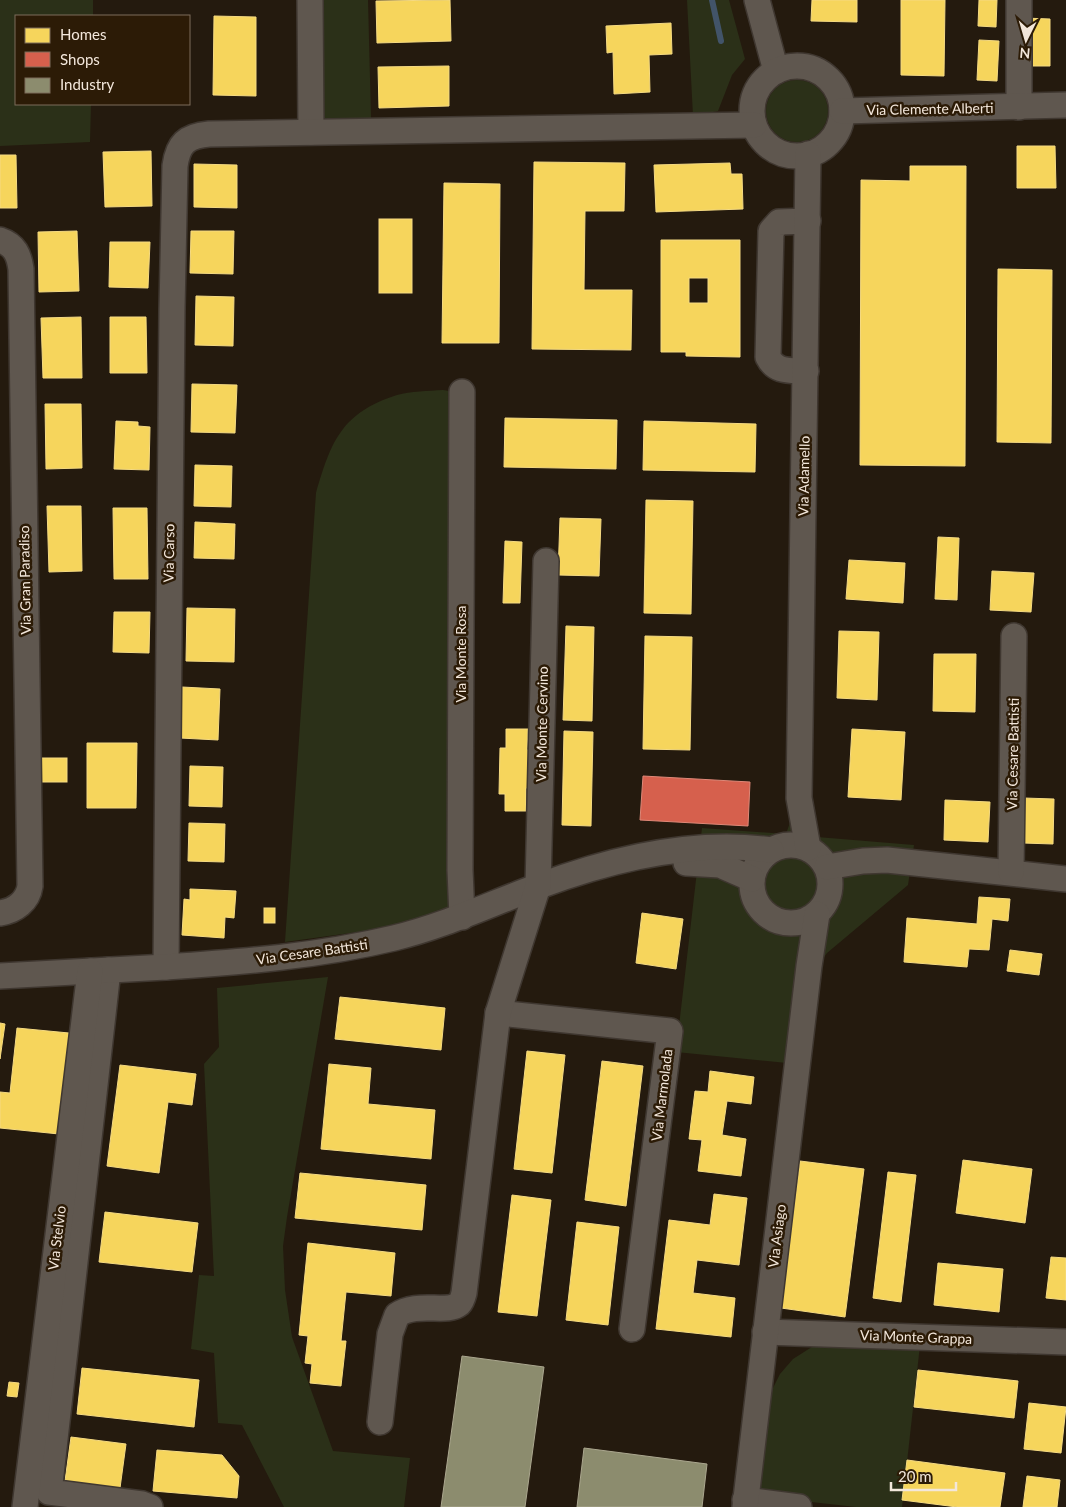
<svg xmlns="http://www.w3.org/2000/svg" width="1066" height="1507" viewBox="0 0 1066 1507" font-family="Lato,sans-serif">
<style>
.green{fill:#2b3018}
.homes{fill:#f6d55c;stroke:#f5da82;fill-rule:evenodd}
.shops{fill:#d6604d;stroke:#df8878}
.industry{fill:#8c8c6e;stroke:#aba78f}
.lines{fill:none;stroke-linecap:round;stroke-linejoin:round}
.stream{stroke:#425469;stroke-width:6}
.minor-casing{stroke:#3f3730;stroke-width:28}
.minor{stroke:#5f574f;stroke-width:25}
.labels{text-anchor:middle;stroke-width:5;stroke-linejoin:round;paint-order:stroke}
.street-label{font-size:14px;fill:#f3e7db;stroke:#2c1b06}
</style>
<rect width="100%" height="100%" fill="#241a0e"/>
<g class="green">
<polygon points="0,0 93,0 93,16 16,16 16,104 91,104 90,142 0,146"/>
<polygon points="318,0 368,0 371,118 320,119"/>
<polygon points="687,0 729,0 745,59 732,75 718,111 693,116"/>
<circle cx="797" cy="111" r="31"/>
<path d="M443,390L462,393L453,910L394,927L285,942L316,493C331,442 341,413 397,395C411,391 428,391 443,390Z"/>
<polygon points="798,799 805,836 914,845 908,885 827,953 807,981 797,1064 676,1052 702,828 786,834"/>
<polygon points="328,977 287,1217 283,1246 285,1290 292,1337 333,1451 410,1458 404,1507 284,1507 242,1425 218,1423 214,1353 191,1349 199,1275 214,1276 204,1064 219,1047 217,988"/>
<polygon points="815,1345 920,1345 902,1507 856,1507 758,1496 770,1394 780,1374 793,1359"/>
</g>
<g class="homes">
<polygon points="450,0 451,41 377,43 376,1"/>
<polygon points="812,0 857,0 857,22 811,21"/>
<polygon points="901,0 945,0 944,76 901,75"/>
<polygon points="979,0 997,0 996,27 978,26"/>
<polygon points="214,16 256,17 256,96 213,95"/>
<polygon points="1024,18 1050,19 1050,66 1024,66"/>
<polygon points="671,23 672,54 649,55 650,92 614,94 613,52 607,53 606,26"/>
<polygon points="979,40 999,41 997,81 977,80"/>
<polygon points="449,66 449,106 379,108 378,67"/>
<polygon points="1017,146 1055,146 1056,188 1017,188"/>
<polygon points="151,151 152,206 105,207 103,152"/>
<polygon points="0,155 16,155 17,208 0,208"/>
<polygon points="534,162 625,163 624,211 585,211 584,290 632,290 631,350 532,349"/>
<polygon points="730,163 731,174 742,174 743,209 656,212 654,165"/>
<polygon points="194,164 237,165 237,208 194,207"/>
<polygon points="910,166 966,166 965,466 860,465 861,180 910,181"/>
<polygon points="444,183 500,184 499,343 442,343"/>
<rect x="379" y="219" width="33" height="74"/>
<polygon points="77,231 79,291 39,292 38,232"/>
<polygon points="191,231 234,231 233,274 190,273"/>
<path d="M661,240H740V357L686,356V352H661ZM689,278H708V303H689Z"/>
<polygon points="110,242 150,242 148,288 109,287"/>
<polygon points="998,269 1052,270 1051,443 997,442"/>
<polygon points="196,296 234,297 233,346 195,345"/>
<polygon points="81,317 82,378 43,378 41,318"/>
<polygon points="110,317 146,317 147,373 110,373"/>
<polygon points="192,384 237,385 235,433 191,432"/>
<polygon points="45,404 81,404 82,468 46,469"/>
<polygon points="505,418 617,420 616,469 504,467"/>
<polygon points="116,421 138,422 138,426 150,427 149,470 114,469"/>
<polygon points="644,421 756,424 755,472 643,470"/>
<polygon points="195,465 232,466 231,507 194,506"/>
<polygon points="646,500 693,501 691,614 644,613"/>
<polygon points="47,506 81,506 82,571 49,572"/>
<polygon points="113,508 147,508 148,579 114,579"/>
<polygon points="560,518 601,519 599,576 558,575"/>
<polygon points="195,522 235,524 234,559 194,558"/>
<polygon points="938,537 959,538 957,600 935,599"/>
<polygon points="505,541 522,542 520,603 503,603"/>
<polygon points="849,560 905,563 903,603 846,599"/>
<polygon points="992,571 1034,573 1031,612 990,610"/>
<polygon points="187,608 235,609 234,662 186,661"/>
<polygon points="114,612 150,612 149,653 113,652"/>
<polygon points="566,626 594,627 592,721 563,720"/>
<polygon points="839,631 879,632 877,700 837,698"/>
<polygon points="645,636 692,637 690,750 643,749"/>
<polygon points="934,654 976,654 975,712 933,711"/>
<polygon points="182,687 220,689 218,740 180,738"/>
<polygon points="506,729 528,729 527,750 538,751 537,788 526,788 526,811 505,811 505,794 499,794 500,748 506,748"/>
<polygon points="852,729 905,732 901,800 848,797"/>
<polygon points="564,731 593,732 591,826 562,825"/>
<polygon points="87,743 137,743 136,808 87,808"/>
<rect x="41" y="758" width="26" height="24"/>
<polygon points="190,766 223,767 222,807 189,806"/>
<polygon points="1024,798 1054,799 1053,844 1023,843"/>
<polygon points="945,800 990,802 988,842 944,840"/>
<polygon points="189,823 225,824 224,862 188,861"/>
<polygon points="190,889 236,891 234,918 225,917 224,938 182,935 184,899 190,900"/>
<polygon points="979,897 1010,899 1008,921 992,919 989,950 969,949 967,967 904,962 907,918 977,924"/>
<rect x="264" y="908" width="11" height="15"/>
<polygon points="642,913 683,919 676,969 636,963"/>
<polygon points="1010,950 1042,954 1039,975 1007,971"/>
<polygon points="340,997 445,1008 441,1050 335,1039"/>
<polygon points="0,1023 5,1024 0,1059"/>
<polygon points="17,1028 69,1033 59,1134 0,1128 0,1092 10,1093"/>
<polygon points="527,1051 565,1055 552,1173 514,1169"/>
<polygon points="602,1061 643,1066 626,1206 585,1200"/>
<polygon points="329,1064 371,1068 368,1104 435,1110 431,1159 321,1149"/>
<polygon points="120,1065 196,1074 192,1105 168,1102 159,1173 107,1166"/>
<polygon points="710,1071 754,1077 751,1104 727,1101 722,1135 746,1139 741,1176 698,1171 702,1140 689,1139 695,1091 708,1092"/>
<polygon points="963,1160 1032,1169 1025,1223 956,1213"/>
<polygon points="800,1161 864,1169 845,1317 781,1308"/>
<polygon points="888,1172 916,1175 901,1302 873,1298"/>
<polygon points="300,1173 426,1185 422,1230 295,1218"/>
<polygon points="714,1194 747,1198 739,1265 697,1260 693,1293 735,1298 731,1337 656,1329 669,1220 710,1225"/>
<polygon points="512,1195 551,1200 537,1316 498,1312"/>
<polygon points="105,1212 198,1223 192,1272 99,1262"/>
<polygon points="577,1222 619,1227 608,1325 566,1320"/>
<polygon points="308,1243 395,1253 391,1296 346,1292 341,1341 346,1341 341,1386 310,1383 312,1364 305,1363 308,1336 299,1335"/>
<polygon points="1051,1257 1066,1258 1066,1300 1046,1298"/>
<polygon points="938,1263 1003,1269 999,1312 934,1305"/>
<polygon points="82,1368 199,1380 194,1427 77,1414"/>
<polygon points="918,1370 1018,1381 1014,1418 914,1407"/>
<polygon points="9,1382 19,1383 17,1397 7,1396"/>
<polygon points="1029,1403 1066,1407 1061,1453 1024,1449"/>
<polygon points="71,1437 126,1444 120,1488 65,1481"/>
<polygon points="157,1450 222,1455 239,1476 237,1498 153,1491"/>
<polygon points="907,1460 1005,1473 1000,1507 957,1507 902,1500"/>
<polygon points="1027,1476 1060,1480 1057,1507 1023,1507"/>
</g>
<polygon class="shops" points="643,776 750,782 748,826 640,820"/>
<g class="industry">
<polygon points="462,1356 544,1367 525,1507 441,1507"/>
<polygon points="584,1448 707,1464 702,1507 577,1507"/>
</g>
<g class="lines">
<polyline class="stream" points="712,0 721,41"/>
<defs>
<g id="minor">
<polyline points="310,0 311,132"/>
<polyline points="757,0 776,71"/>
<circle cx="797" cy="111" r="45"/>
<polyline points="1019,107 1019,0"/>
<polyline points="842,111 1066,105"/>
<path d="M0,240C15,245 19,255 21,269L30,886C28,901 15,911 0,913"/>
<path d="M806,371C790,370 776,373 768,357L771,231L779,222L808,221"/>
<circle cx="791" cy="884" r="39"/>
<polyline points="808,848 799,798 808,154"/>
<polyline points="686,863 720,865 752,879"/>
<polyline points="827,867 863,861 887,860 1066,879"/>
<polyline points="1011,872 1014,636"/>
<polyline points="462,917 460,870 462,392"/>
<path d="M166,967L172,309L175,166C178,144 186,136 209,134L754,125"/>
<polyline points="108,970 49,1492 142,1504 150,1507"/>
<path d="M0,976C55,973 111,970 166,967C242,962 319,956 394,938C444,926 490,904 539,886C611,859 693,839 771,850"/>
<polyline points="498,1013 670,1031 632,1329"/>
<polyline points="765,1332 1066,1342"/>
<path d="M380,1422L390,1334L397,1315C417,1301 447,1314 459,1304C462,1301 463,1297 464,1293L498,1013L538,886L546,561"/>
<polyline points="745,1500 799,1507"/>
<polyline points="25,1507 90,971"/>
<polyline points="745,1507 809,966 817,914"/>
</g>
</defs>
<use href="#minor" class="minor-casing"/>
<use href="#minor" class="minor"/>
</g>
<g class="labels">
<g class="street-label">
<text transform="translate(930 109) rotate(-1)" y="5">Via Clemente Alberti</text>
<text transform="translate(804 476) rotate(-89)" y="5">Via Adamello</text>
<text transform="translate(169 553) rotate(-89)" y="5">Via Carso</text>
<text transform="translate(25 580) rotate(-91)" y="5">Via Gran Paradiso</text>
<text transform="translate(461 654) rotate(-90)" y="5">Via Monte Rosa</text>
<text transform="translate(542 724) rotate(-89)" y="5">Via Monte Cervino</text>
<text transform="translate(1013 754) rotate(-89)" y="5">Via Cesare Battisti</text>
<text transform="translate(312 952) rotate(-8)" y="5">Via Cesare Battisti</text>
<text transform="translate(662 1095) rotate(-83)" y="5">Via Marmolada</text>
<text transform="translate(777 1236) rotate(-83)" y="5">Via Asiago</text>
<text transform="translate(57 1238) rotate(-83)" y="5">Via Stelvio</text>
<text transform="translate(916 1337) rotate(2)" y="5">Via Monte Grappa</text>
</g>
</g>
<rect x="15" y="15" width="175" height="90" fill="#2c1b06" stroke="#7c6d5b"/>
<rect x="25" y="28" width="25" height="15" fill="#f6d55c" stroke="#7c6d5b"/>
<text x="60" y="40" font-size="15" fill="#f3e7db">Homes</text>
<rect x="25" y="52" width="25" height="15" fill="#d6604d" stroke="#7c6d5b"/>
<text x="60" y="65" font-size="15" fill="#f3e7db">Shops</text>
<rect x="25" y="78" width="25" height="15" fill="#8c8c6e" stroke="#7c6d5b"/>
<text x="60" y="90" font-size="15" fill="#f3e7db">Industry</text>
<g transform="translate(1026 40) rotate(185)" stroke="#2c1b06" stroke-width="4" paint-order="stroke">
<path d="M0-4L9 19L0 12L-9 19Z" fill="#f3e7db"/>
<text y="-8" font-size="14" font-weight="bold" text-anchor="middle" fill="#f3e7db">N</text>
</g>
<path d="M891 1482v8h65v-8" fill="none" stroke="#f3e7db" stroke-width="2.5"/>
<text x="898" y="1482" font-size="15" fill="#f3e7db" stroke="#2c1b06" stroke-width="4" paint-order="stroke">20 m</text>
</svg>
